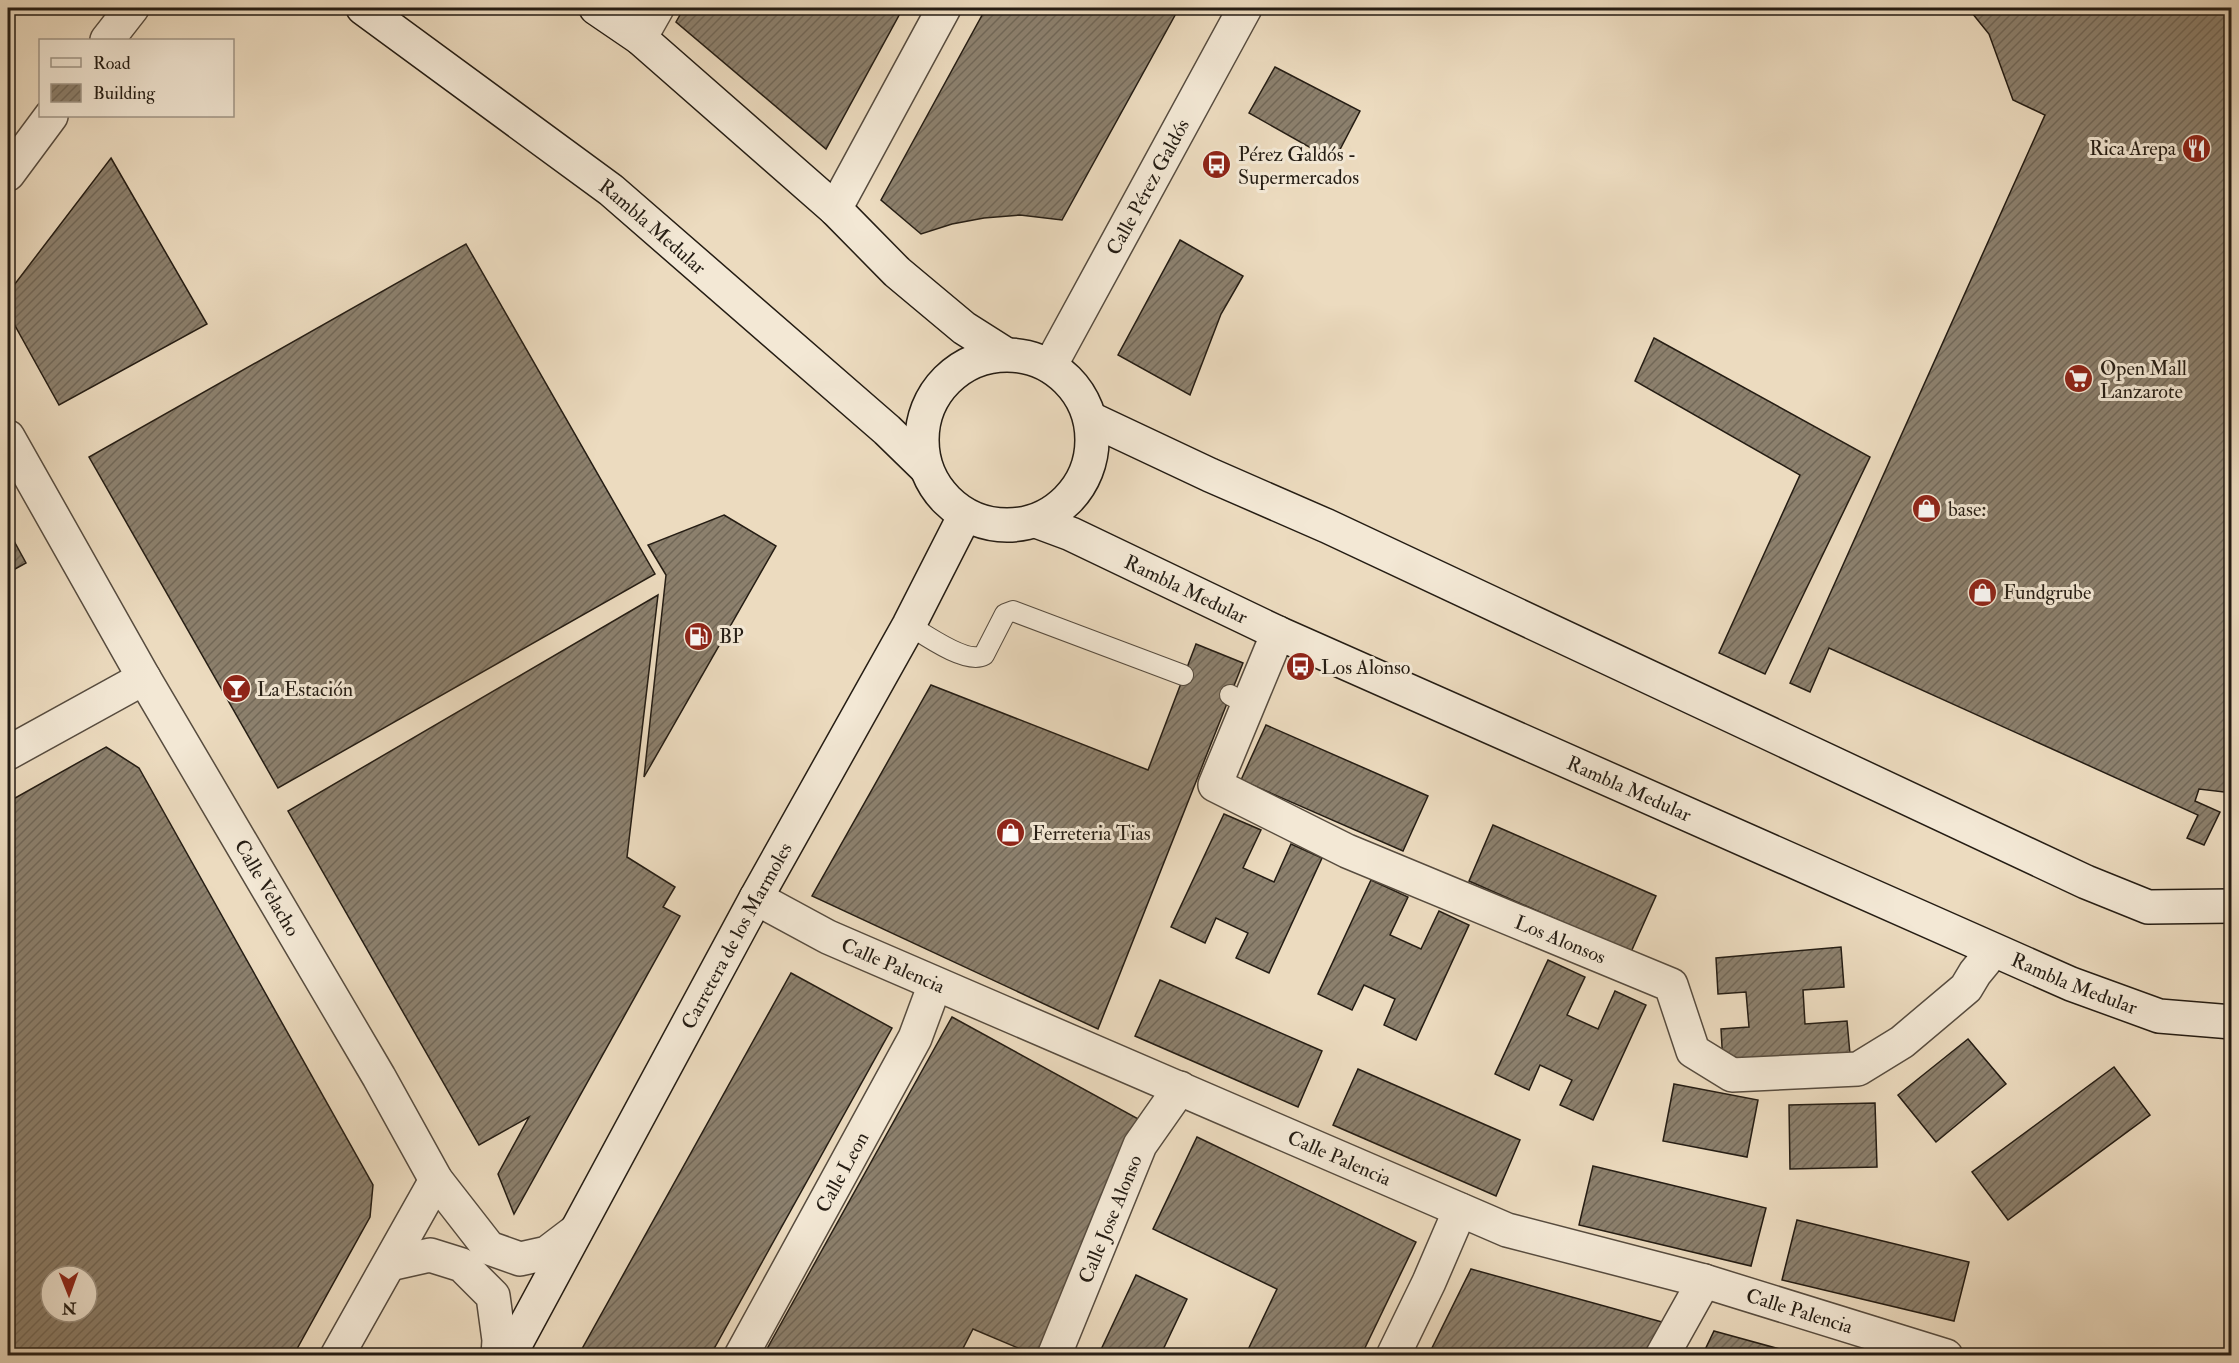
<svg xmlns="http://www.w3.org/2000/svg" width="2239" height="1363" viewBox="0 0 2239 1363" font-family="'IM FELL Double Pica',serif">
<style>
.building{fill:url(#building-hatch);stroke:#251d14;stroke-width:1.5;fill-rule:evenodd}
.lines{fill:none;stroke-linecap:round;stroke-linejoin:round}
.service-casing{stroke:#574c3f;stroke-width:22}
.minor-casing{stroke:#574c3f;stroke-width:36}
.tertiary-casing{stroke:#574c3f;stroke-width:36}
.secondary-casing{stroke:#251d14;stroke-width:36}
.service{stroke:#f3e8d5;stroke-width:20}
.minor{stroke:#f3e8d5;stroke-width:33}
.tertiary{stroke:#f3e8d5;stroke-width:33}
.secondary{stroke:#f3e8d5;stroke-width:33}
.labels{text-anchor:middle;stroke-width:6;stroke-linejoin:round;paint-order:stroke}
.poi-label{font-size:20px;fill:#251d14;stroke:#f3e8d5;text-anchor:start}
.street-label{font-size:20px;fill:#251d14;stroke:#f3e8d5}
</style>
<defs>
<pattern id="building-hatch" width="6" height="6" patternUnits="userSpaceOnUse" patternTransform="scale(1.5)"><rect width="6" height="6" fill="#8c806d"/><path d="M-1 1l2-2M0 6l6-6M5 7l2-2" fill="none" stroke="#726858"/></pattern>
</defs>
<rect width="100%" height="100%" fill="#ecdbbf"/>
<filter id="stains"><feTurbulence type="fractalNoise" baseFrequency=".00333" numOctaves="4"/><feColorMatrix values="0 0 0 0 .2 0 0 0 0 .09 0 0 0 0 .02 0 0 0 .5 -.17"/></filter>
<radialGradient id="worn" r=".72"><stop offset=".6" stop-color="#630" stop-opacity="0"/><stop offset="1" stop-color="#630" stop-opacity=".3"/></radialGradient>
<g class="building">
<polygon points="684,8 903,8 826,149 676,22"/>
<polygon points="986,8 1179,8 1062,220 1020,215 984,218 952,224 921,234 881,200"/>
<polygon points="1968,8 2232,8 2232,793 2199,789 2195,801 2220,812 2204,845 2187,838 2198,815 1829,648 1810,692 1790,683 2045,115 2013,100 1989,34"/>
<polygon points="1275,67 1360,111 1334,161 1249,113"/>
<polygon points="111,158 207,324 59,405 8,313 8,293"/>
<polygon points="1180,240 1243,276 1221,314 1190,395 1118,355"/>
<polygon points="466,244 655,574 278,788 89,457"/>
<polygon points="1654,338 1870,457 1765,674 1719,653 1800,475 1635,381"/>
<polygon points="724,515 776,546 644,777 666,575 648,545"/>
<polygon points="8,530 26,563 8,573"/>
<polygon points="658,595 627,857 675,887 663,907 680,916 514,1214 498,1174 529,1117 479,1145 288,811"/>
<polygon points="1196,644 1243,663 1098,1029 812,896 931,685 1148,770"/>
<polygon points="1266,725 1428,796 1403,851 1241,780"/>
<path d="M106,747L139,768L373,1185L370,1217L293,1356H8V802ZM51,1276H87V1312H51Z"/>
<polygon points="1224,814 1261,830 1243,868 1274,882 1291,844 1322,858 1269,973 1236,958 1248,933 1216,918 1205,943 1171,927"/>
<polygon points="1493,825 1656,896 1631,952 1469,881"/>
<polygon points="1371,880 1408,897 1390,935 1421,949 1439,911 1469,925 1416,1040 1384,1025 1395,999 1364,985 1352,1010 1318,994"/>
<polygon points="1841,947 1844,987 1803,990 1805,1024 1847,1021 1850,1054 1723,1064 1721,1029 1749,1027 1746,992 1718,994 1716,958"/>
<polygon points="1548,960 1585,977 1567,1015 1598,1029 1615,991 1646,1005 1593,1120 1560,1105 1572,1080 1540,1065 1529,1090 1495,1074"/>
<polygon points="791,973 892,1028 710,1356 578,1356"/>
<polygon points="1160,980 1322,1051 1298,1107 1135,1036"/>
<polygon points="952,1017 1142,1121 1037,1356 973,1329 959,1356 763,1356"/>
<polygon points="1968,1039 2006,1084 1936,1142 1898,1095"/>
<polygon points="2114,1067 2150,1115 2008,1220 1972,1172"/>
<polygon points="1358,1069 1520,1140 1496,1196 1333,1125"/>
<polygon points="1674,1084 1758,1100 1747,1157 1663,1141"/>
<polygon points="1875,1103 1877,1167 1790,1169 1789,1105"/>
<polygon points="1197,1137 1416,1242 1361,1356 1245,1356 1277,1289 1153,1229"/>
<polygon points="1593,1166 1766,1208 1751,1266 1579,1225"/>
<polygon points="1797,1220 1969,1262 1954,1321 1782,1280"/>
<polygon points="1471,1269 1662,1322 1645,1356 1428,1356"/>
<polygon points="1136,1275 1187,1299 1160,1356 1098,1356"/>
<polygon points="1714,1331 1805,1356 1702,1356"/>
</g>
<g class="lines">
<defs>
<g id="service">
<path d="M909,625C925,635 967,665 984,655L1005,614L1013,611L1183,675"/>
<polyline points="1230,695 1249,705"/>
</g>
<g id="minor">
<polyline points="640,38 657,8"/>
<polyline points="107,40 132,8"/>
<polyline points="8,174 51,116"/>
<polyline points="835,209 944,8"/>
<path id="s1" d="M8,437L144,678L379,1077L436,1180L489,1248L520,1259L547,1253L576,1231"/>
<path id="s2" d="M1278,633L1215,785L1347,851L1671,985L1693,1051L1732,1075L1858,1069L1902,1042L1966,988L1975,973L1993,951"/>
<polyline points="8,753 144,678"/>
<polyline points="390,1264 430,1255 462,1265 493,1296 499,1340 498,1356"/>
<polyline points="337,1356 436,1180"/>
<path id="s3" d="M741,1356L915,1038L935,984"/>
<path id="s4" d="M1054,1356L1140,1145L1180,1088"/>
<polyline points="1393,1356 1429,1282 1460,1210"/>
<polyline points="1662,1356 1704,1281"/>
</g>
<g id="tertiary">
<path id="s5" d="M1050,366L1245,8"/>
<path id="s6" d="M756,898L828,937L1507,1230L1704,1281L1946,1356"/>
</g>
<g id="secondary">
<path id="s7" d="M363,8L611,190L887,430L926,468"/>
<polyline points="596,8 640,38 835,209 897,272 964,328 1005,354"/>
<circle cx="1007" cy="440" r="85"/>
<polyline points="1091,419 1210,475 1327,526 2086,882 2148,907 2232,906"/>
<path id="s8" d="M1036,521L1071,534L1278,633L2071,984L2159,1016L2232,1022"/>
<path id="s9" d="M509,1356L756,898L909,625L965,515"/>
</g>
</defs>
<use href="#service" class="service-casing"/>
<use href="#minor" class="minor-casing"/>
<use href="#tertiary" class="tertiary-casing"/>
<use href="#secondary" class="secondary-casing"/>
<use href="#service" class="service"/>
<use href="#minor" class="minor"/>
<use href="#tertiary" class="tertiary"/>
<use href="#secondary" class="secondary"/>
</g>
<defs>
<symbol id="restaurant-disc" viewBox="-11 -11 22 22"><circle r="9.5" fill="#8f2418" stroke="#f3e8d5"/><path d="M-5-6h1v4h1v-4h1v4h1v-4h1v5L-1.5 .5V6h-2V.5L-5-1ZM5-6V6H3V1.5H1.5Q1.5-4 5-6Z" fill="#fff"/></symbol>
<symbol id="bus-disc" viewBox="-11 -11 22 22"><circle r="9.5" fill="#8f2418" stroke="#f3e8d5"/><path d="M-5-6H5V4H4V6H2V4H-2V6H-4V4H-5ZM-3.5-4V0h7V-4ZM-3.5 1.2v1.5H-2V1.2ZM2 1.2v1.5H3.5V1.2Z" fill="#fff"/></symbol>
<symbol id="supermarket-disc" viewBox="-11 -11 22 22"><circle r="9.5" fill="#8f2418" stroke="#f3e8d5"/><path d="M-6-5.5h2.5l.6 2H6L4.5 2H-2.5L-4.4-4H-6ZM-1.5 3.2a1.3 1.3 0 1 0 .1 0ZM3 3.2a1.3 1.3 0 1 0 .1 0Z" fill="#fff"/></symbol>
<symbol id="shop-disc" viewBox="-11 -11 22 22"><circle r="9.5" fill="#8f2418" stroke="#f3e8d5"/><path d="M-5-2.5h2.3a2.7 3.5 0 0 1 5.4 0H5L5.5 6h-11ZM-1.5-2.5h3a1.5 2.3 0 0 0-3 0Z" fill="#fff"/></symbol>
<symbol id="fuel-disc" viewBox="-11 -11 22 22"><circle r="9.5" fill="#8f2418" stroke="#f3e8d5"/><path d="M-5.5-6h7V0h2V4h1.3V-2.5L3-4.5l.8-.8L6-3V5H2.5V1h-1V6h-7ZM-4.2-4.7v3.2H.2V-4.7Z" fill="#fff"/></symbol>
<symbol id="bar-disc" viewBox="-11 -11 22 22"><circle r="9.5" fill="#8f2418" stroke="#f3e8d5"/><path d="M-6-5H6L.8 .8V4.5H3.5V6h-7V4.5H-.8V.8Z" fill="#fff"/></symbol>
</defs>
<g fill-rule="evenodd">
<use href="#restaurant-disc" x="2180" y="132" width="33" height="33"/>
<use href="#bus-disc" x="1200" y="148" width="33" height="33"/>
<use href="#supermarket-disc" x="2062" y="362" width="33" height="33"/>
<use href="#shop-disc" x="1910" y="492" width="33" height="33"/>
<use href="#shop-disc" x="1966" y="576" width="33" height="33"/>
<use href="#fuel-disc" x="682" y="620" width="33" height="33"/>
<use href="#bus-disc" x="1284" y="650" width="33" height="33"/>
<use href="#bar-disc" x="220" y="672" width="33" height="33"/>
<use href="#shop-disc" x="994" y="816" width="33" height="33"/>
</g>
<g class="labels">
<g class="poi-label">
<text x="2176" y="155" text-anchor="end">Rica Arepa</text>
<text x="1238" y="161">Pérez Galdós -<tspan x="1238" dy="23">Supermercados</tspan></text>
<text x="2100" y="375">Open Mall<tspan x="2100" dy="23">Lanzarote</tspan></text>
<text x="1948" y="516">base:</text>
<text x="2003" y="599">Fundgrube</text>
<text x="719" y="643">BP</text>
<text x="1321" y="674">Los Alonso</text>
<text x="257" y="696">La Estación</text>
<text x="1032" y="840">Ferreteria Tias</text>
</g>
<g class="street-label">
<text dy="7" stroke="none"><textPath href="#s5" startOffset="204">Calle Pérez Galdós</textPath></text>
<text dy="7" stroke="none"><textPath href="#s7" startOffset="363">Rambla Medular</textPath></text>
<text dy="7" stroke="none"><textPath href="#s8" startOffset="165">Rambla Medular</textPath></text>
<text dy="7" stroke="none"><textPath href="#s8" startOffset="651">Rambla Medular</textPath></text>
<text dy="7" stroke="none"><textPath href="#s1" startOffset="520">Calle Velacho</textPath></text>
<text dy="7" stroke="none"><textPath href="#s9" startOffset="478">Carretera de los Marmoles</textPath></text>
<text dy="7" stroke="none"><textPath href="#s2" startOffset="543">Los Alonsos</textPath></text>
<text dy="7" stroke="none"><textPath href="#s6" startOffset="153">Calle Palencia</textPath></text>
<text dy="7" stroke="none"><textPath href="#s8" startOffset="1137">Rambla Medular</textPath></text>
<text dy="7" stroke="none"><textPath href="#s6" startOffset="639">Calle Palencia</textPath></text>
<text dy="7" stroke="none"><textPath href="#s3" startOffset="210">Calle Leon</textPath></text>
<text dy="7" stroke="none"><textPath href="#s4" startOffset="148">Calle Jose Alonso</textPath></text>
<text dy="7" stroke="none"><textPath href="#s6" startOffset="1125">Calle Palencia</textPath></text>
</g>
</g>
<rect width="2239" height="1363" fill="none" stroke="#ecdbbf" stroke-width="30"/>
<rect x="9" y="9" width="2221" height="1345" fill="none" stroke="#251d14" stroke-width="3"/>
<rect x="15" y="15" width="2209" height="1333" fill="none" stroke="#251d14" stroke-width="1.5"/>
<rect x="39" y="39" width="195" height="78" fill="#f3e8d5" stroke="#a19788" stroke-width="1.5"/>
<rect x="51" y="58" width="30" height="9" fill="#f3e8d5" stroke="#a19788" stroke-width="1.5"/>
<text x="93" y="69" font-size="18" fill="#251d14">Road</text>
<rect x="51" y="84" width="30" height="18" fill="url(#building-hatch)" stroke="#a19788" stroke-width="1.5"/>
<text x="93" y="99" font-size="18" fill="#251d14">Building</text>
<g transform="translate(69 1294) rotate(179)"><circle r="28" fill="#f3e8d5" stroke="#a19788" stroke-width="1.5"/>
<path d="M0-4.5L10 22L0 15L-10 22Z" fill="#8f2418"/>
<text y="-9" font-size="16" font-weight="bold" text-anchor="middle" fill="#251d14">N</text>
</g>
<rect width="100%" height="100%" filter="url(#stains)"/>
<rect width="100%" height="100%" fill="url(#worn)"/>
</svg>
